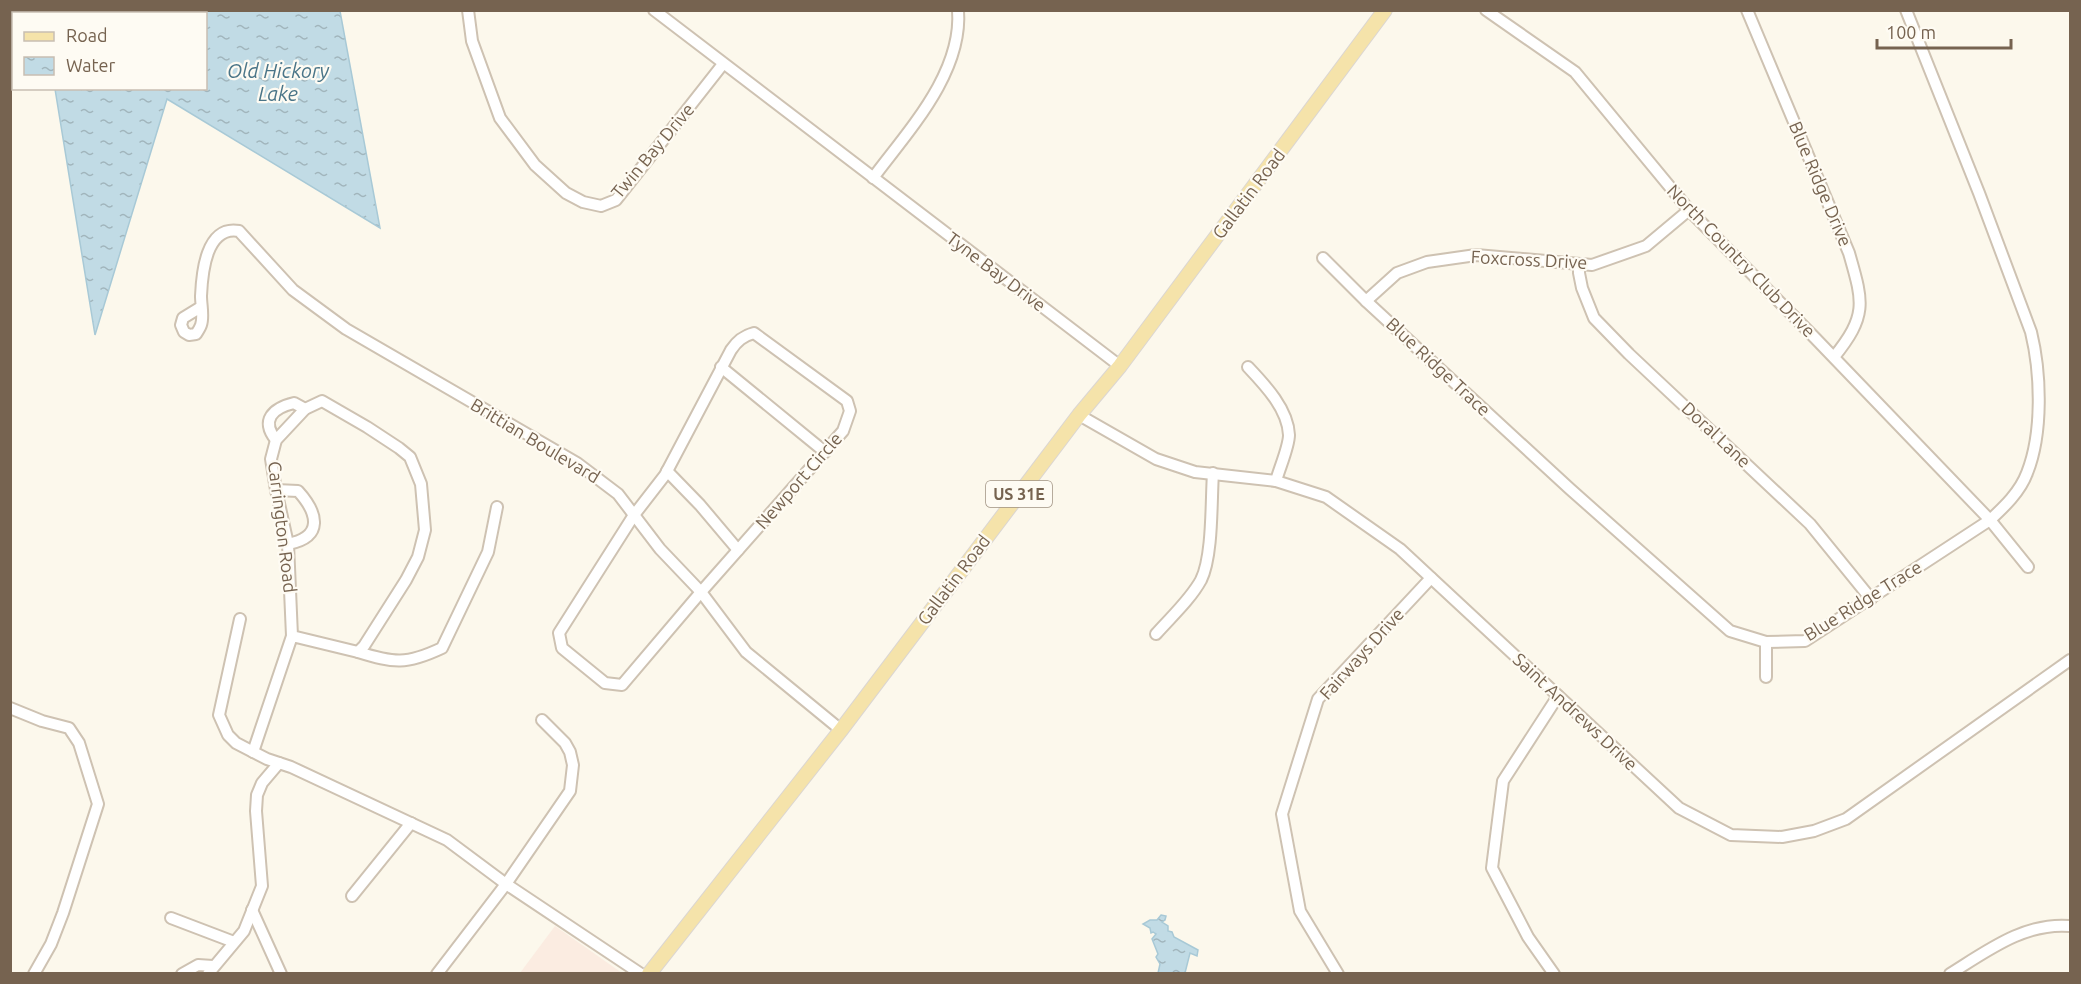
<svg xmlns="http://www.w3.org/2000/svg" width="2081" height="984" viewBox="0 0 2081 984" font-family="Ubuntu,sans-serif">
<style>
.commercial{fill:#fbece1}
.water{fill:url(#water-ripples);stroke:#a8c9d6;stroke-width:1.5}
.lines{fill:none;stroke-linecap:round;stroke-linejoin:round}
.minor-casing{stroke:#cec2b2;stroke-width:14}
.major-casing{stroke:#dbd6d2;stroke-width:16}
.minor{stroke:#fff;stroke-width:10}
.major{stroke:#f5e3aa;stroke-width:14}
.labels{text-anchor:middle;stroke-width:4.5;stroke-linejoin:round;paint-order:stroke}
.shield{fill:#fefbf3;stroke:#9f9181;stroke-width:1.5}
.shield-label{font-size:16px;font-weight:bold;fill:#766350}
.street-label{font-size:18px;fill:#766350;stroke:#fefbf3}
.water-label{font-size:20px;font-style:italic;fill:#4a7588;stroke:#fefbf3}
</style>
<defs>
<pattern id="water-ripples" width="26" height="14" patternUnits="userSpaceOnUse" patternTransform="scale(1.5)"><rect width="26" height="14" fill="#c1dbe5"/><path d="M2 4q2-2 4 0t4 0M15 11q2-2 4 0t4 0" fill="none" stroke="#a1b5bc"/></pattern>
</defs>
<rect width="100%" height="100%" fill="#fcf8ec"/>
<polygon class="commercial" points="555,926 622,973 520,973"/>
<g class="water">
<polygon points="11,10 340,11 380,228 167,99 95,335 55,89 206,88 206,14 14,14 13,18 11,17"/>
<polygon points="1161,915 1166,916 1165,920 1162,922 1168,926 1168,931 1172,932 1174,937 1198,950 1197,956 1190,953 1185,973 1158,973 1160,964 1156,957 1158,954 1152,939 1156,934 1153,932 1151,933 1150,928 1143,924 1150,920 1157,920"/>
</g>
<g class="lines">
<defs>
<g id="minor">
<polyline points="468,10 472,41 500,118 535,165 566,193 583,202 601,206 616,200 723,64"/>
<polyline points="654,10 1120,366"/>
<polyline points="1486,10 1575,72 1689,210 1815,338 1990,520 2028,567"/>
<path d="M1747,10L1849,253C1863,302 1868,315 1834,357"/>
<path d="M873,178C908,131 963,73 958,10"/>
<path d="M1323,258L1366,301L1570,489L1730,631L1766,642L1805,641L1990,520C2004,507 2020,492 2027,473C2043,433 2041,373 2031,332L1979,193L1906,10"/>
<polyline points="1579,264 1579,273 1582,288 1594,318 1629,354 1810,524 1871,599"/>
<polyline points="1366,301 1397,273 1427,262 1476,255 1592,265 1646,246 1689,210"/>
<path d="M201,307L183,318L181,325L184,332L189,335L196,334C198,331 200,328 201,325C204,317 201,305 201,296C202,273 206,225 239,231L293,290L346,329L577,463L618,494L660,549L701,592L746,652L841,730"/>
<path d="M754,333L847,401L850,411L843,431L701,592L622,685L605,683L562,648L559,633L634,515L665,475L731,350C737,341 743,336 754,333Z"/>
<polyline points="721,367 825,452"/>
<path d="M1248,367C1265,385 1288,409 1289,435C1289,447 1279,469 1276,481"/>
<polyline points="1079,415 1156,459 1195,472 1276,481 1326,497 1400,549 1679,808 1731,835 1782,837 1814,831 1846,819 2070,660"/>
<path d="M276,440C260,420 273,408 294,403L305,409"/>
<polyline points="667,471 700,505 738,550"/>
<path d="M276,490L298,491C318,513 324,537 288,544"/>
<polyline points="240,619 219,715 228,735 236,743 267,759 291,767 447,840 506,884 641,974"/>
<path d="M1156,634C1171,617 1190,600 1201,580C1213,556 1211,501 1213,473"/>
<polyline points="1766,642 1766,677"/>
<path d="M358,652C394,663 406,665 442,648L488,552L497,507"/>
<polyline points="10,708 42,721 69,728 79,743 98,804 63,913 51,944 34,974"/>
<polyline points="253,752 292,636 288,544 276,490 271,459 276,440 305,409 322,401 367,427 399,448 410,457 421,484 425,530 418,557 406,580 364,646 358,652 292,636"/>
<polyline points="352,896 411,823"/>
<polyline points="252,910 281,974"/>
<polyline points="171,918 234,942"/>
<polyline points="182,974 198,965 213,966"/>
<polyline points="208,974 244,931 262,886 256,811 257,795 262,783 279,763"/>
<polyline points="437,974 506,884 570,791 573,765 570,752 565,743 542,720"/>
<polyline points="1338,974 1300,911 1282,814 1318,699 1431,578"/>
<polyline points="1554,974 1528,937 1492,868 1503,781 1558,696"/>
<path d="M1950,974C1987,951 2025,922 2070,926"/>
</g>
<polyline id="major" points="649,974 841,730 1079,415 1120,366 1385,10"/>
</defs>
<use href="#minor" class="minor-casing"/>
<use href="#major" class="major-casing"/>
<use href="#minor" class="minor"/>
<use href="#major" class="major"/>
</g>
<g class="labels">
<rect class="shield" x="986" y="481" width="66" height="26" rx="4.5"/>
<g class="shield-label">
<text x="1019" y="500">US 31E</text>
</g>
<g class="street-label">
<text transform="translate(653 151) rotate(-50)" y="6">Twin Bay Drive</text>
<text transform="translate(1820 184) rotate(67)" y="6">Blue Ridge Drive</text>
<text transform="translate(1249 194) rotate(-53)" y="6">Gallatin Road</text>
<text transform="translate(1529 260) rotate(3)" y="6">Foxcross Drive</text>
<text transform="translate(1741 261) rotate(46)" y="6">North Country Club Drive</text>
<text transform="translate(996 272) rotate(37)" y="6">Tyne Bay Drive</text>
<text transform="translate(1438 367) rotate(43)" y="6">Blue Ridge Trace</text>
<text transform="translate(1716 435) rotate(43)" y="6">Doral Lane</text>
<text transform="translate(535 441) rotate(31)" y="6">Brittian Boulevard</text>
<text transform="translate(799 481) rotate(-49)" y="6">Newport Circle</text>
<text transform="translate(282 527) rotate(83)" y="6">Carrington Road</text>
<text transform="translate(954 580) rotate(-53)" y="6">Gallatin Road</text>
<text transform="translate(1863 601) rotate(-32)" y="6">Blue Ridge Trace</text>
<text transform="translate(1362 654) rotate(-48)" y="6">Fairways Drive</text>
<text transform="translate(1575 712) rotate(43)" y="6">Saint Andrews Drive</text>
</g>
<g class="water-label">
<text x="278" y="78">Old Hickory<tspan x="278" dy="23">Lake</tspan></text>
</g>
</g>
<rect width="2081" height="984" fill="none" stroke="#766350" stroke-width="24"/>
<rect x="12" y="12" width="195" height="78" fill="#fefbf3" stroke="#c8beb2" stroke-width="1.5"/>
<rect x="24" y="32" width="30" height="9" fill="#f5e3aa" stroke="#c8beb2" stroke-width="1.5"/>
<text x="66" y="42" font-size="18" fill="#766350">Road</text>
<rect x="24" y="57" width="30" height="18" fill="url(#water-ripples)" stroke="#c8beb2" stroke-width="1.5"/>
<text x="66" y="72" font-size="18" fill="#766350">Water</text>
<path d="M1877 39v9h134v-9" fill="none" stroke="#766350" stroke-width="3"/>
<text x="1886" y="39" font-size="18" fill="#766350" stroke="#fefbf3" stroke-width="4.5" paint-order="stroke">100 m</text>
</svg>
